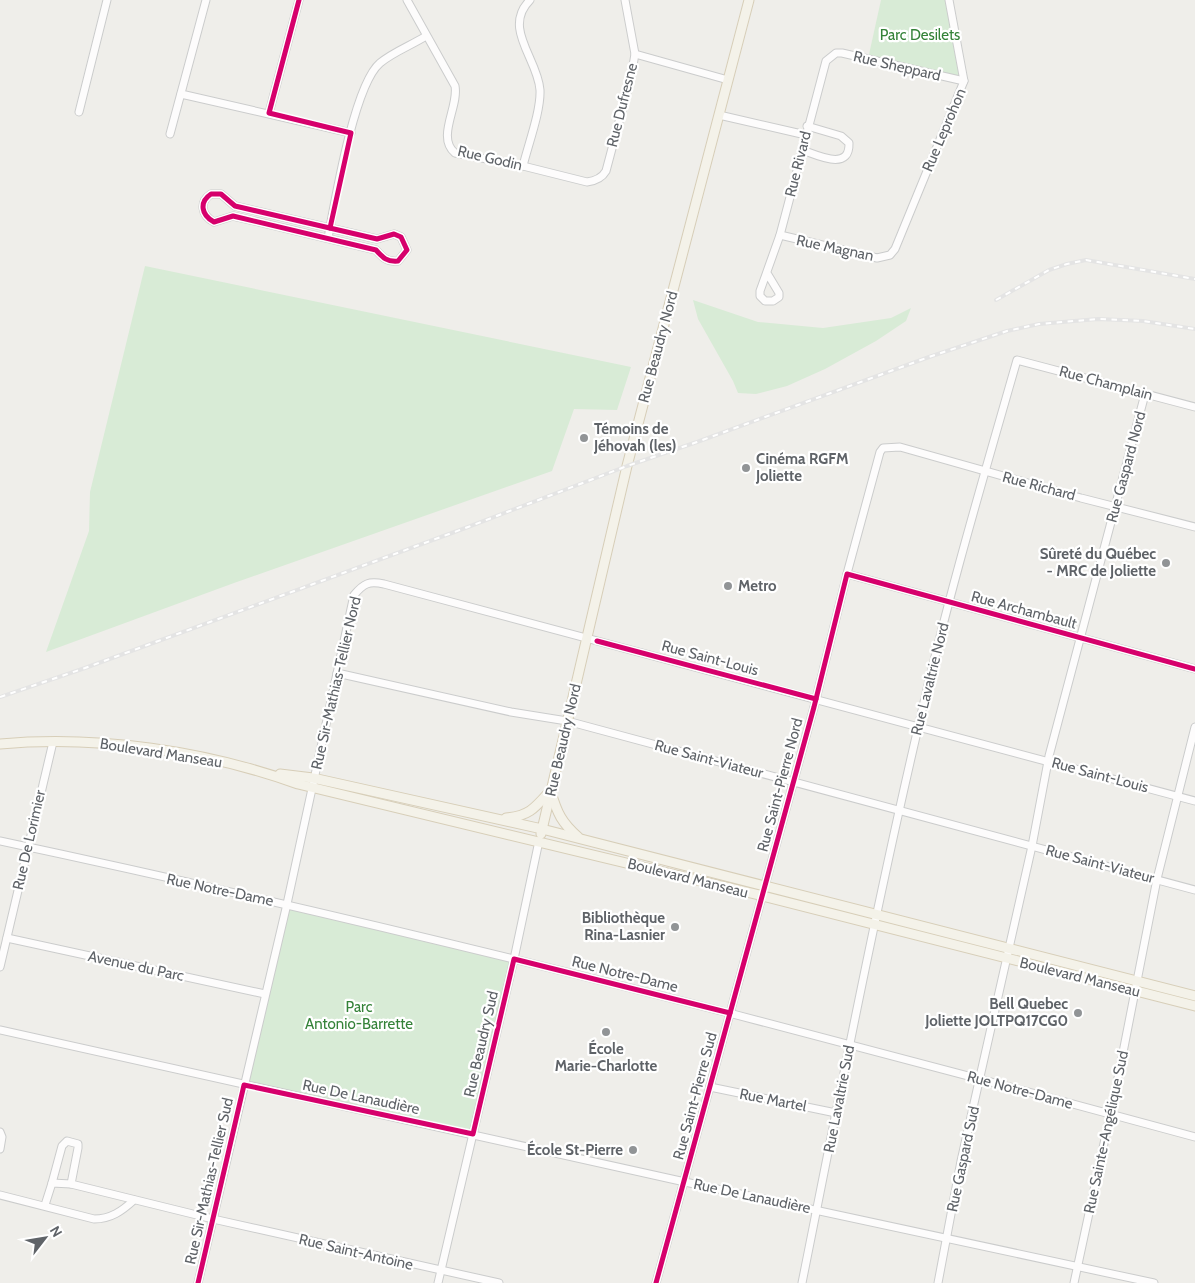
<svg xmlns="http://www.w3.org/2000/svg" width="1195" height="1283" viewBox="0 0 1195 1283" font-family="Cabin,sans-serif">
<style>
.green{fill:#d8ebd6}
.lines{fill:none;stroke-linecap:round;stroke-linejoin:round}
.minor-casing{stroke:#cbcccc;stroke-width:9}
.major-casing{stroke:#d7ceb8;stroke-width:11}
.minor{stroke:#fdfcfc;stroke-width:7}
.major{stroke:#f4f2e9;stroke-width:9}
.rail-casing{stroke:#e4e4e4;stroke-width:4}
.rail{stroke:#fff;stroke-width:2;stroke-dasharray:5.5;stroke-linecap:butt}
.cycleway-casing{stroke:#fff;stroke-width:8}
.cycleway{stroke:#d6006c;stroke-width:5}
.poi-dot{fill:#919496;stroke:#fff;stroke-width:2}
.labels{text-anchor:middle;stroke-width:4.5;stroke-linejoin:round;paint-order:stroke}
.park-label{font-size:15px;fill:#348238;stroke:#fff}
.street-label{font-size:15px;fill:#5f6368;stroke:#fff}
.poi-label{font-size:15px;font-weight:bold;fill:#5f6368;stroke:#fff;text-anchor:end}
</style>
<rect width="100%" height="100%" fill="#efeeea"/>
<g class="green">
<polygon points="881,0 949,0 964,81 868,59"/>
<polygon points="145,266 631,367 617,410 574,409 552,471 234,583 46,652 89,531 90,492"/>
<polygon points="693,300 758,322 823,328 891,318 911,308 906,321 876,341 825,369 787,386 756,394 738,393 733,381 698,319"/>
<polygon points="287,904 514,959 473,1134 244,1085"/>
</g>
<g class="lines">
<defs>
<g id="minor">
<path d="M407,0L455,86C459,107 436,137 455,153L523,166L587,182C595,181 602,178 606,171L631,77L635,54L625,0"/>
<polyline points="635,54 728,80"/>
<polyline points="181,94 351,133"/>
<polyline points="79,112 107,0"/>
<polyline points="269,113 299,0"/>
<polyline points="719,115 806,135"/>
<polyline points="170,134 206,0"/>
<path d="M802,150C817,155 850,172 849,143L841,136L807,126"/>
<path d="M523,166C528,145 541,111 540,90C538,59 502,28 530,0"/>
<path d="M211,194H221L235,206L377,239L394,234L401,237L407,250L398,261C387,262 383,258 376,250L233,216L214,222C201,215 199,202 211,194Z"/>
<polyline points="780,235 877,258 890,255 895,249 964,81 949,0"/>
<path d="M328,238C335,201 354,85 380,63C393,52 412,45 426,36"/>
<polyline points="767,273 779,293 779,297 773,301 765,301 760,296 760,291 780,235 826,61 836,53 842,53 964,81"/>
<polyline points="847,574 1195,669"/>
<polyline points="337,673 511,712 567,721 1195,890"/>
<path d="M0,841C244,893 487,951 729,1013C884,1053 1040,1095 1195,1137"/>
<polyline points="7,938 265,994"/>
<polyline points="0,967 53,742"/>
<polyline points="0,1030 685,1182 1154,1283"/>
<polyline points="710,1087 836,1113"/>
<polyline points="0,1132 2,1137 0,1149"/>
<polyline points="52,1183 62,1146 67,1141 78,1144 78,1148 71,1184"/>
<path d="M0,1195L94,1219C111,1219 122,1211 134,1200"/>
<polyline points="45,1205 52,1183 71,1184 213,1219 499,1283"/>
<path d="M198,1283L287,904L354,595C364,583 369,581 384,584L1195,801"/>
<polyline points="438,1283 514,959 539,841"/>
<polyline points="656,1283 814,707 848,570 880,452 883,448 900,447 1081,498 1195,527"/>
<path d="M802,1283C839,1098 875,912 918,728C946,604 982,482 1017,360L1195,407"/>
<polyline points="938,1283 961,1161 1032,846 1049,756 1145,394"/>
<polyline points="1074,1283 1117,1083 1157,879 1195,727"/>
</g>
<g id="major">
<path d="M0,744C98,735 206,751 298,784L763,896L1195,1006"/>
<polyline points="280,774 313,778 542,829 1195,996"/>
<path d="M551,792C557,813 562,823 578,837"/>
<path d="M506,818C529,816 535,808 550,791"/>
<polyline points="541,834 627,466 749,0"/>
</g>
</defs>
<use href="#minor" class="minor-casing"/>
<use href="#major" class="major-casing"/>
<use href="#minor" class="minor"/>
<use href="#major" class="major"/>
<defs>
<g id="rail">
<polyline points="996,300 1049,270 1067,264 1086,260 1195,279"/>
<polyline points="0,697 85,668 468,527 627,466 697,442 929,357 1007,331 1039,324 1098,319 1143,321 1195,329"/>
</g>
</defs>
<use href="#rail" class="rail-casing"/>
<use href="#rail" class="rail"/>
<defs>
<g id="cycleway">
<polyline points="299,0 269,113 351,133 330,228"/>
<path d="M211,194H221L235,206L377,239L394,234L401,237L407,250L398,261C387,262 383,258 376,250L233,216L214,222C201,215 199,202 211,194Z"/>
<polyline points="597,641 816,699"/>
<polyline points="198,1283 244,1085 473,1134 514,959 730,1013"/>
<polyline points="656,1283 814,707 847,574 1195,669"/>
</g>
</defs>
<use href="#cycleway" class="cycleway-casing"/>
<use href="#cycleway" class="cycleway"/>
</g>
<g class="poi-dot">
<circle cx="584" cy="438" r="5"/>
<circle cx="746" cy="468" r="5"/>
<circle cx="1166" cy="563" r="5"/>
<circle cx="728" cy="586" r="5"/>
<circle cx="675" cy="927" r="5"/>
<circle cx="1078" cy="1013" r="5"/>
<circle cx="606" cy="1032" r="5"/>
<circle cx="633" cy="1150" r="5"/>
</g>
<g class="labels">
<g class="park-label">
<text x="920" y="40">Parc Desilets</text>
<text x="359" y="1012">Parc<tspan x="359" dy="17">Antonio-Barrette</tspan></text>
</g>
<g class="street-label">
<text transform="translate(897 66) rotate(13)" y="5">Rue Sheppard</text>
<text transform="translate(622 105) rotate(-76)" y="5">Rue Dufresne</text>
<text transform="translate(944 130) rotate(-67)" y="5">Rue Leprohon</text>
<text transform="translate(490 158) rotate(13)" y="5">Rue Godin</text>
<text transform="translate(798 164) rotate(-76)" y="5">Rue Rivard</text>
<text transform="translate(835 248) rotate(12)" y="5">Rue Magnan</text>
<text transform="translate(658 347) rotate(-75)" y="5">Rue Beaudry Nord</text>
<text transform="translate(1106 383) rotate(15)" y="5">Rue Champlain</text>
<text transform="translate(1126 467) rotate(-75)" y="5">Rue Gaspard Nord</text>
<text transform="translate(1039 486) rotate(15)" y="5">Rue Richard</text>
<text transform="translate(1024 610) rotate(15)" y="5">Rue Archambault</text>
<text transform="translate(710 658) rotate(15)" y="5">Rue Saint-Louis</text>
<text transform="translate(930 679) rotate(-76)" y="5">Rue Lavaltrie Nord</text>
<text transform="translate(336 683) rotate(-77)" y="5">Rue Sir-Mathias-Tellier Nord</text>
<text transform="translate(563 740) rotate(-77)" y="5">Rue Beaudry Nord</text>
<text transform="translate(161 753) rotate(9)" y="5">Boulevard Manseau</text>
<text transform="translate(709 759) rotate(15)" y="5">Rue Saint-Viateur</text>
<text transform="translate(1100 775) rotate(15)" y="5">Rue Saint-Louis</text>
<text transform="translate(780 785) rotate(-75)" y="5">Rue Saint-Pierre Nord</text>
<text transform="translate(29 840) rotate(-77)" y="5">Rue De Lorimier</text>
<text transform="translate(1100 864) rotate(15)" y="5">Rue Saint-Viateur</text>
<text transform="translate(688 878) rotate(14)" y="5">Boulevard Manseau</text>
<text transform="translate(220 890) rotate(12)" y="5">Rue Notre-Dame</text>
<text transform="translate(136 966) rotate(12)" y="5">Avenue du Parc</text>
<text transform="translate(625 974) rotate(14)" y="5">Rue Notre-Dame</text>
<text transform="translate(1080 977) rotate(14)" y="5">Boulevard Manseau</text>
<text transform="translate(481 1044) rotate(-77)" y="5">Rue Beaudry Sud</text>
<text transform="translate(1020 1090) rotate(15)" y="5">Rue Notre-Dame</text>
<text transform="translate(695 1096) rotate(-75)" y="5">Rue Saint-Pierre Sud</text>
<text transform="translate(361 1097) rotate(12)" y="5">Rue De Lanaudière</text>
<text transform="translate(839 1099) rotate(-79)" y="5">Rue Lavaltrie Sud</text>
<text transform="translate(773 1100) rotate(11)" y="5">Rue Martel</text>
<text transform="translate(1106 1132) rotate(-78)" y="5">Rue Sainte-Angélique Sud</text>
<text transform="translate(963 1159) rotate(-78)" y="5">Rue Gaspard Sud</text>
<text transform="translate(209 1181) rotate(-77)" y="5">Rue Sir-Mathias-Tellier Sud</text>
<text transform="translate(752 1196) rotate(12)" y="5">Rue De Lanaudière</text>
<text transform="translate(356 1252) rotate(13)" y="5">Rue Saint-Antoine</text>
</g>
<g class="poi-label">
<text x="594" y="434" text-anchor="start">Témoins de<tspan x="594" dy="17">Jéhovah (les)</tspan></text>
<text x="756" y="464" text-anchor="start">Cinéma RGFM<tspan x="756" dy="17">Joliette</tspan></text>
<text x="1156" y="559">Sûreté du Québec<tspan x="1156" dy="17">- MRC de Joliette</tspan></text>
<text x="738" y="591" text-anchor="start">Metro</text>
<text x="665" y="923">Bibliothèque<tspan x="665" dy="17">Rina-Lasnier</tspan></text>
<text x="1068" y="1009">Bell Quebec<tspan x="1068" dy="17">Joliette JOLTPQ17CG0</tspan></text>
<text x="606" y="1054" text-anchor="middle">École<tspan x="606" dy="17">Marie-Charlotte</tspan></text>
<text x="623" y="1155">École St-Pierre</text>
</g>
</g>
<g transform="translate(45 1238) rotate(59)" stroke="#ffffff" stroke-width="4" paint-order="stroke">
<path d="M0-4L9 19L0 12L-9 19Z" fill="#5f6368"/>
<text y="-8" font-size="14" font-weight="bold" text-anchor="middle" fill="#5f6368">N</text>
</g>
</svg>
